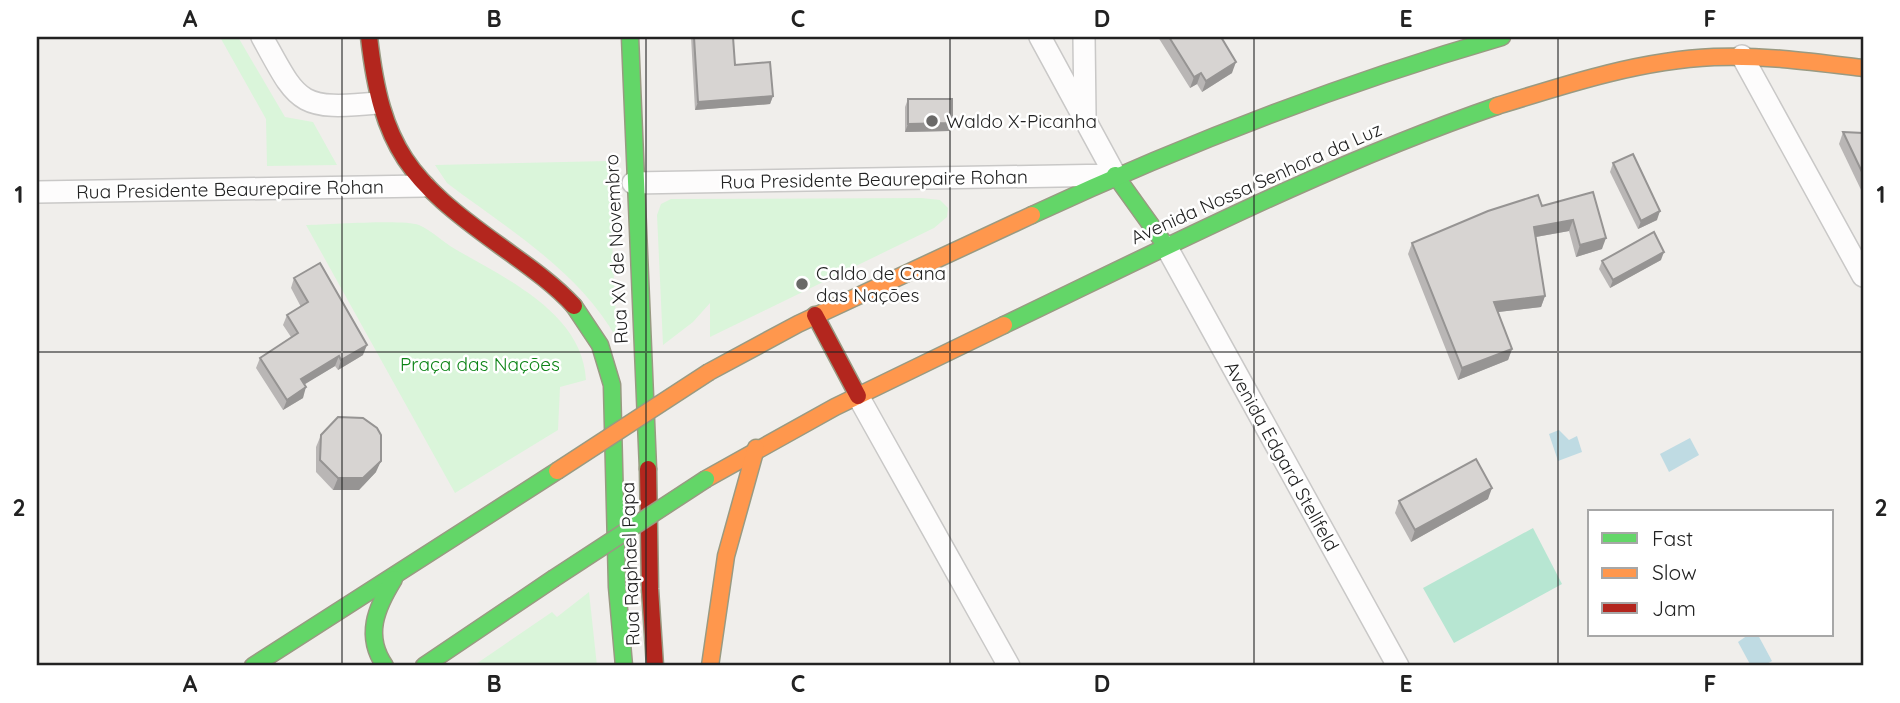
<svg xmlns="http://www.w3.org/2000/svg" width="1900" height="703" viewBox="0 0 1900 703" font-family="Quicksand,sans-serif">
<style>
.park{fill:#daf5da}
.pitch{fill:#b7e6d2}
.water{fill:#bfdbe3}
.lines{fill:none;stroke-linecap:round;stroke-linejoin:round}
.street-casing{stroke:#c9c8c7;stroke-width:24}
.fast-casing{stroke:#999a82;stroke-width:19}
.slow-casing{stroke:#999a82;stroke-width:19}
.jam-casing{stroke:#999a82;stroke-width:19}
.street{stroke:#fdfcfc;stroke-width:21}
.fast{stroke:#63d668;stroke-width:16}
.slow{stroke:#ff974d;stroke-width:16}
.jam{stroke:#b3261e;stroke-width:16}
.fast-bridge-casing{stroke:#999a82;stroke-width:19;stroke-linecap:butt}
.slow-bridge-casing{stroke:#999a82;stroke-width:19;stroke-linecap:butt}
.fast-bridge{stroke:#63d668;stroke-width:16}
.slow-bridge{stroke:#ff974d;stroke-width:16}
.wall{fill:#b9b6b5}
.shaded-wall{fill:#969493}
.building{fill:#d7d4d2;stroke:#969493;stroke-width:2}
.grid{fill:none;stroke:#222;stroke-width:2;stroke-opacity:0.55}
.poi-dot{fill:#6a6968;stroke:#fff;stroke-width:2.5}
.labels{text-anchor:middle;stroke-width:5;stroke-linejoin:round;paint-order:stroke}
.poi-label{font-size:19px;fill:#222;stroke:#fff;text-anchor:start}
.street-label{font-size:19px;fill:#222;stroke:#fff}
.park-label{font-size:19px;fill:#0c8416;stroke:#fff}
.neatline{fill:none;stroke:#222;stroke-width:2.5}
.grid-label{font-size:23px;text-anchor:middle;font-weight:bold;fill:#222}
</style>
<rect width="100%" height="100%" fill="#f0eeeb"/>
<g class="park">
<polygon points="220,37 238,37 285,117 313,122 337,165 267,166 266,119"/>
<path d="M608,161L617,339C578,270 509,230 447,183L435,165Z"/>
<polygon points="921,198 940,200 948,208 947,217 934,228 710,337 710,303 693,322 663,345 657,215 661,204 671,199"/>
<path d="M306,225C328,225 402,219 419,225C431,230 443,242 455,249C505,278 583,313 586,380L560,387L558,430L455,493Z"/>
<polygon points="589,592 597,666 473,666 552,612 557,617"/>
</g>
<polygon class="pitch" points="1533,528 1562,584 1454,643 1423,588"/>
<g class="water">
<polygon points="1559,430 1569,440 1577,436 1582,452 1558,461 1549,434"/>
<polygon points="1690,438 1699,455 1669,472 1660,454"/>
<polygon points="1748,635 1758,635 1772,661 1763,666 1751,666 1738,642"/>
</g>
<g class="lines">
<defs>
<g id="street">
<path d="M262,37C298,102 297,111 377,103"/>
<polyline points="1084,37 1085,115"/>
<polyline points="1742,56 1863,276"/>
<polyline points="633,183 1115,175 1040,37"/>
<polyline points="37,192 424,186"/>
<polyline points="1166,246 1398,666"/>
<polyline points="858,396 1009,666"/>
</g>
<g id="fast">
<polyline points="630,37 648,469"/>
<polyline points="1115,175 1166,246"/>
<path d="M1032,215C1185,144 1340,84 1502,37"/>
<polyline points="574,306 600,345 612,385 617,587 624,666"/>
<path d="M1004,325C1167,247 1326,165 1497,106"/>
<polyline points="253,666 557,471"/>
<path d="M385,666C364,636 376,608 394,579"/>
<polyline points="424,666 553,579"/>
</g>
<g id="slow">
<path d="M1497,106C1567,84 1641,60 1714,57C1764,55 1814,62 1863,68"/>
<polyline points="709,372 798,324 1032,215"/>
<polyline points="706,479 835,407 1004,325"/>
<polyline points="710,666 726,556 756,448"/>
</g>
<g id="jam">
<path d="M369,37C382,150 409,180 499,245C525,264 552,282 574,306"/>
<polyline points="815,315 858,396"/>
<polyline points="648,469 650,589 655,666"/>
</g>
</defs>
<use href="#street" class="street-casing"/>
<use href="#fast" class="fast-casing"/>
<use href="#slow" class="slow-casing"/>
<use href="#jam" class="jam-casing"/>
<use href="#street" class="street"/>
<use href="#fast" class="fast"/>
<use href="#slow" class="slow"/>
<use href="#jam" class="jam"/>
<defs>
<polyline id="fast-bridge" points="553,579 706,479"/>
<polyline id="slow-bridge" points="557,471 709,372"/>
</defs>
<use href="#fast-bridge" class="fast-bridge-casing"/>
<use href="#slow-bridge" class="slow-bridge-casing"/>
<use href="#fast-bridge" class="fast-bridge"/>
<use href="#slow-bridge" class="slow-bridge"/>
</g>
<g class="wall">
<polygon points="691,37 733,37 735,65 773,96 770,104 695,110"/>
<polygon points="1158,37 1221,37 1232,73 1202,92 1197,84 1190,88"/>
<polygon points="908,99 949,131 905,132 905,107"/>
<polygon points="1843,132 1863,133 1863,194 1839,144"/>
<polygon points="1613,163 1657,220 1638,229 1610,172"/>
<polygon points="1593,192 1602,249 1576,257 1569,231 1536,237 1545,296 1541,307 1498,312 1512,349 1508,360 1458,380 1408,254 1412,243"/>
<polygon points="1661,260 1610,288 1599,269 1602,261"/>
<polygon points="294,278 363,355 338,370 335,366 304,384 303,398 283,410 256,368 260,358 291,337 283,325 287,315 301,307 291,288"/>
<polygon points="321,435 376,472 359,490 333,490 316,472 316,447"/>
<polygon points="1488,499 1411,542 1395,513 1399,501"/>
</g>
<g class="shaded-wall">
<polygon points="1236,62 1232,73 1202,92 1206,81"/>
<polygon points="1201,73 1197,84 1190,88 1194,77"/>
<polygon points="773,96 770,104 695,110 698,102"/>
<polygon points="952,123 949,131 905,132 908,124"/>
<polygon points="1660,211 1657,220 1638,229 1641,221"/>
<polygon points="1573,220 1569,231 1530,238 1534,227"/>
<polygon points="1606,238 1602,249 1576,257 1580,245"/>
<polygon points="1664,252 1661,260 1610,288 1613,280"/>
<polygon points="1545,296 1541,307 1490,313 1494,302"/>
<polygon points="367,345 363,355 338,370 341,360"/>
<polygon points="1512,349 1508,360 1458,380 1462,368"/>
<polygon points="339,356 335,366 297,389 301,379"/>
<polygon points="306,387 303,398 283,410 287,400"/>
<polygon points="381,461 376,472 359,490 333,490 338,478"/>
<polygon points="1492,488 1488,499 1411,542 1415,530"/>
</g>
<g class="building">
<polygon points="694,37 733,37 735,65 770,62 773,96 698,102"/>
<polygon points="1169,37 1221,37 1236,62 1206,81 1201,73 1194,77"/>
<polygon points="908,99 952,99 952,123 908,124"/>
<polygon points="1843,132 1863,133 1863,174"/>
<polygon points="1633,154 1660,211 1641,221 1613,163"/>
<polygon points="1593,192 1606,238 1580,245 1573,220 1534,227 1545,296 1494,302 1512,349 1462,368 1412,243 1488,211 1538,195 1542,206"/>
<polygon points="1654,232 1664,252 1613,280 1602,261"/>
<polygon points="320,263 367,345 341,360 339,356 301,379 306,387 287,400 260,358 298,333 287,315 308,302 294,278"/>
<polygon points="338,417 363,418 377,428 381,435 381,461 363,478 338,478 320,460 321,435"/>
<polygon points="1476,459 1492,488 1415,530 1399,501"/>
</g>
<path class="grid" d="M342,37V666M646,37V666M950,37V666M1254,37V666M1558,37V666M37,352H1863"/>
<g class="poi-dot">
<circle cx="932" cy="121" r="7"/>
<circle cx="802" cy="284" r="7"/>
</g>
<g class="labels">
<g class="poi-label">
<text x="946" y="128">Waldo X-Picanha</text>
<text x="816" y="280">Caldo de Cana<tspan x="816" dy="22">das Nações</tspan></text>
</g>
<g class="street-label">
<text transform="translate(874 179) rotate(-1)" y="7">Rua Presidente Beaurepaire Rohan</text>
<text transform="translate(1256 183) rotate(-24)" y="7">Avenida Nossa Senhora da Luz</text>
<text transform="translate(230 189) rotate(-1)" y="7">Rua Presidente Beaurepaire Rohan</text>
<text transform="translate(616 249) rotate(-93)" y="7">Rua XV de Novembro</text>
<text transform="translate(1282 456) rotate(61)" y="7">Avenida Edgard Stellfeld</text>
<text transform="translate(630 564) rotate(-92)" y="7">Rua Raphael Papa</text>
</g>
<g class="park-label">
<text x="480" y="371">Praça das Nações</text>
</g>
</g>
<rect width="1900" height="703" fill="none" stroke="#ffffff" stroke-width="77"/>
<rect x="1588" y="510" width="245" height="126" fill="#ffffff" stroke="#a7a7a7" stroke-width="2"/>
<rect x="1602" y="533" width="35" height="10" fill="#63d668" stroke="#a7a7a7" stroke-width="2"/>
<text x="1652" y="546" font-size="21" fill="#222222">Fast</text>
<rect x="1602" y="568" width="35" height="10" fill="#ff974d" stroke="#a7a7a7" stroke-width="2"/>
<text x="1652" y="580" font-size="21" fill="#222222">Slow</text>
<rect x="1602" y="603" width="35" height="10" fill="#b3261e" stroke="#a7a7a7" stroke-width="2"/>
<text x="1652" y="616" font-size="21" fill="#222222">Jam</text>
<rect x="38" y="38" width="1824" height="626" class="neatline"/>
<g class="grid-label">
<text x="190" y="27">A</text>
<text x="494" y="27">B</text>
<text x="798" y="27">C</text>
<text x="1102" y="27">D</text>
<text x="1406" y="27">E</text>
<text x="1710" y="27">F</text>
<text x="19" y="203">1</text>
<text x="1881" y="203">1</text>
<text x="19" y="516">2</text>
<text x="1881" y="516">2</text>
<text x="190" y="692">A</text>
<text x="494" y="692">B</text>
<text x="798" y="692">C</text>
<text x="1102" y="692">D</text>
<text x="1406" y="692">E</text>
<text x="1710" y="692">F</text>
</g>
</svg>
